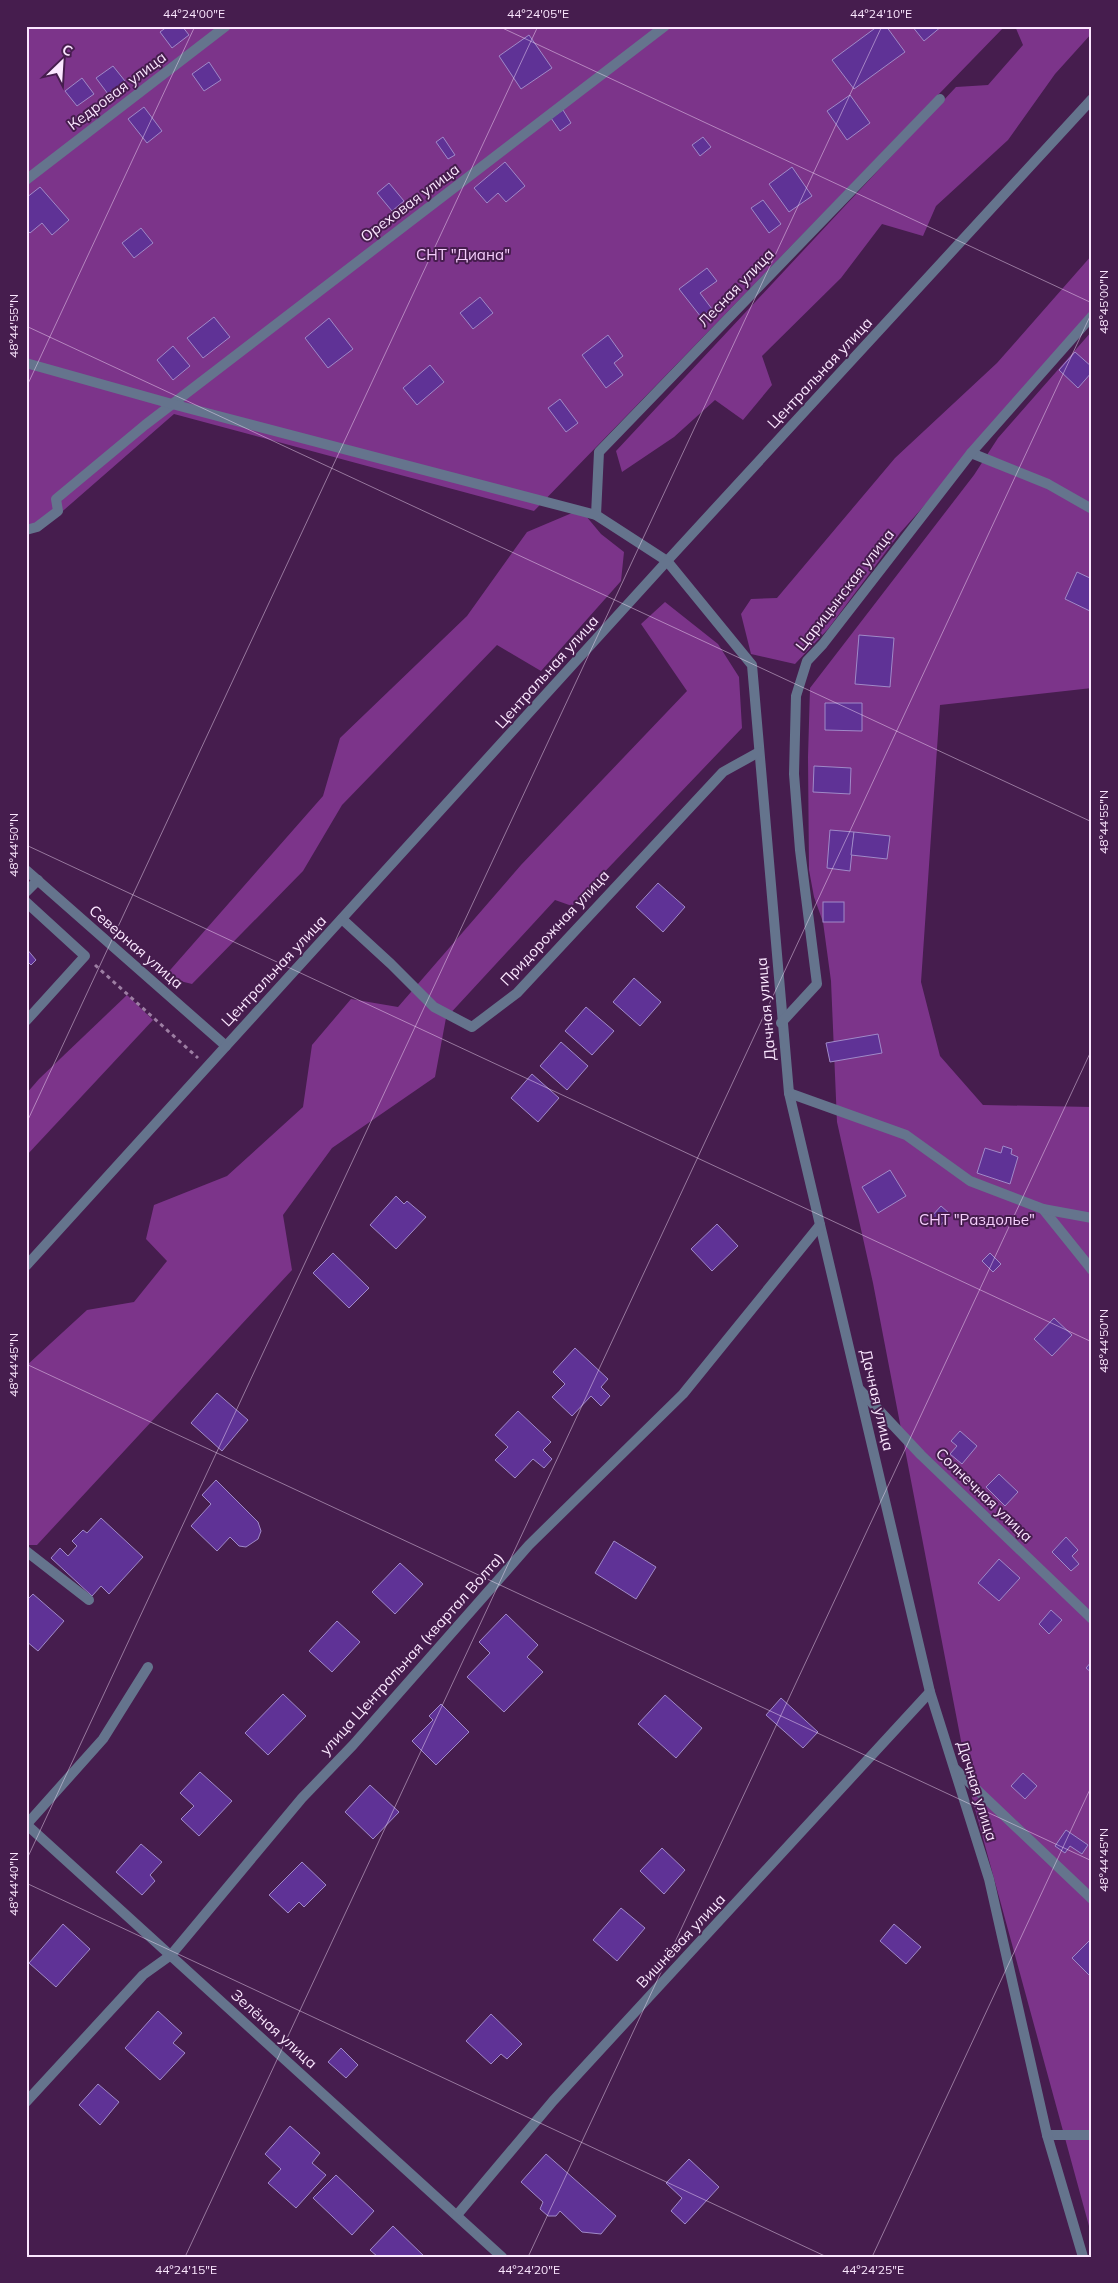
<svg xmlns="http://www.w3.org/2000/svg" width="1118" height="2283" viewBox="0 0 1118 2283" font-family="Mulish,sans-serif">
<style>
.green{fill:#7c348a}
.building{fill:#5f3296;stroke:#a089c8}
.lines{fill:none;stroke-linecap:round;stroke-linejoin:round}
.path{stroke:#9d7ea3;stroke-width:3;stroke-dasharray:4 4;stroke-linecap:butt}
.service{stroke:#65748d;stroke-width:10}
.minor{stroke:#65748d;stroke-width:10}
.tertiary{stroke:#65748d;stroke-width:10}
.ticks{fill:none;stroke:#fbe7ff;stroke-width:1;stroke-opacity:0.45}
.labels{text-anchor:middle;stroke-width:4;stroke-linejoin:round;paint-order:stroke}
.street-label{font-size:15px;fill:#fbe7ff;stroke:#461d4e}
.park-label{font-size:15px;fill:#f6cffd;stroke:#461d4e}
.neatline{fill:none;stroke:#fbe7ff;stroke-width:2}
.ticks-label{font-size:12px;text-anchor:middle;fill:#fbe7ff}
</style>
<rect width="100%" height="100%" fill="#461d4e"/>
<g class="green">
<polygon points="26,26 1005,26 534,511 174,414 41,530 26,534"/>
<polygon points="1015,26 1092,26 1092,33 1055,74 1008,140 936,206 923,236 882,224 841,278 762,356 772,385 743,420 715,400 674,437 622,472 616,451 956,87 988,85 1023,45"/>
<polygon points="1092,255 1092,316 900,533 828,629 795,664 751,654 741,614 751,599 777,598 895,458 997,363"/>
<polygon points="1092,331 1092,688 940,705 921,982 940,1056 983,1105 1092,1107 1092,2237 972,1798 873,1283 837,1122 831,981 823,922 814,897 809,870 808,757 810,688 974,475 998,438"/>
<polygon points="572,513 586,516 601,534 624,552 621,581 541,671 497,645 342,805 303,871 192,984 164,977 323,796 340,738 467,616 527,532"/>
<polygon points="665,602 718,644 739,677 742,728 572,906 555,900 446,1018 435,1077 332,1148 283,1215 292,1270 37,1545 26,1545 26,1366 87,1310 134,1302 167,1261 146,1239 154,1205 227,1176 303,1107 312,1045 351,999 398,1007 521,865 687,691 641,624"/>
<polygon points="127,995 153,1020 26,1156 26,1094 39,1079"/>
</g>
<g class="building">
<polygon points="168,26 182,26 189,35 172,48 160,32"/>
<polygon points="878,26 886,26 905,52 854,89 832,60"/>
<polygon points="912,26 942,26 924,41"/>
<polygon points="529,35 552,68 521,89 499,56"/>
<polygon points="209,62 221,80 204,91 192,74"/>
<polygon points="113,66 125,81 108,94 96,78"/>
<polygon points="82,78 94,94 77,106 65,91"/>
<polygon points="850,95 870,123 847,140 827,111"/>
<polygon points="144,107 162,131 147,143 128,119"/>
<polygon points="563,110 571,123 560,131 551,118"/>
<polygon points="443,137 455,155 448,159 436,142"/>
<polygon points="703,137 711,147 700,156 692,145"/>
<polygon points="505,162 525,186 506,202 498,193 487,203 474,188"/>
<polygon points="792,167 812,196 789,212 769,184"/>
<polygon points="389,183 404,201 392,211 377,193"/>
<polygon points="40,187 69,220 52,235 42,223 30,233 26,229 26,198"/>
<polygon points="763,200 781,224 769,233 751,208"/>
<polygon points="141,228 153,243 134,258 122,243"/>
<polygon points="707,268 717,281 700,293 712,309 701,317 679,289"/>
<polygon points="480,297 493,313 473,329 460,313"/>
<polygon points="214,317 230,337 203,358 187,338"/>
<polygon points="329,318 353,349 328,368 305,338"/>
<polygon points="608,335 623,356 614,363 623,375 606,388 582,355"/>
<polygon points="173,346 190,366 173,380 157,360"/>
<polygon points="1075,352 1092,367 1092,372 1078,388 1059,370"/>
<polygon points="430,365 444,382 417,405 403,388"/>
<polygon points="560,399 578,423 566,432 548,408"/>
<polygon points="1077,572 1092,579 1092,612 1065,599"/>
<polygon points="859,635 894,638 890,687 855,684"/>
<polygon points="825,703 862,703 862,731 825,730"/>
<polygon points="814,766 851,768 850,794 813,792"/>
<polygon points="830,830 854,832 850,871 827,868"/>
<polygon points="854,832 890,836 887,859 851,855"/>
<polygon points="658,883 685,907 663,932 636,907"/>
<rect x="823" y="902" width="21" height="20"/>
<polygon points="26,948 36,960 31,965 26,960"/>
<polygon points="634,978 661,1002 640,1026 613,1002"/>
<polygon points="586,1007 614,1031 592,1055 565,1031"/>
<polygon points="878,1034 882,1053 830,1062 826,1043"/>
<polygon points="561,1042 588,1066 567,1090 540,1066"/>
<polygon points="532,1074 559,1098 538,1122 511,1098"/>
<polygon points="1003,1146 1012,1149 1011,1154 1018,1157 1010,1184 977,1173 985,1148 1001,1153"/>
<polygon points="890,1170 906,1196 878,1213 862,1187"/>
<polygon points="396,1196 404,1204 407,1201 426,1217 396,1249 370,1225"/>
<polygon points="941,1206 950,1214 940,1226 931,1217"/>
<polygon points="717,1224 738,1246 712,1271 691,1249"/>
<polygon points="333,1253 369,1288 349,1308 313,1273"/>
<polygon points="990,1253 1001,1264 993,1272 982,1261"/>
<polygon points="1054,1318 1072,1335 1052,1356 1034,1339"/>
<polygon points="575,1348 608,1379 601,1387 610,1396 601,1406 591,1396 572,1416 552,1397 565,1384 553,1372"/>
<polygon points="217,1393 248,1420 222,1451 191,1423"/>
<polygon points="518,1411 551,1442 543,1450 552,1459 544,1468 533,1459 515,1478 495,1460 508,1447 495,1435"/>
<polygon points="960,1431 977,1446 962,1464 950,1454 957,1446 951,1441"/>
<polygon points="999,1474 1018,1492 1005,1506 986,1487"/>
<polygon points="216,1480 258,1522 261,1531 258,1539 246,1547 239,1546 230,1537 217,1551 191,1526 211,1504 202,1495"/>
<polygon points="101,1518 143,1557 109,1594 101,1586 92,1596 51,1558 60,1548 68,1556 77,1546 72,1541 83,1530 87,1533"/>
<polygon points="1066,1537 1078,1550 1072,1556 1079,1564 1071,1571 1052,1552"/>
<polygon points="614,1541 656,1567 636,1599 595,1573"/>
<polygon points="999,1559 1020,1578 999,1601 978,1583"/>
<polygon points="400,1563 423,1584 395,1614 372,1592"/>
<polygon points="33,1594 64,1621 38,1651 26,1641 26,1601"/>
<polygon points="1051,1610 1062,1620 1049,1634 1039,1624"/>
<polygon points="506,1614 538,1645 527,1657 543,1672 504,1712 467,1677 490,1653 479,1642"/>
<polygon points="337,1621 360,1642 332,1672 309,1651"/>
<polygon points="1092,1661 1092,1673 1086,1668"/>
<polygon points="283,1694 306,1716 268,1755 245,1733"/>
<polygon points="665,1695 702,1728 676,1758 638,1724"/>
<polygon points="781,1698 818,1732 803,1748 766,1715"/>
<polygon points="441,1704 469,1732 436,1765 412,1741 433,1720 429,1716"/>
<polygon points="200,1772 232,1801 199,1836 181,1819 194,1806 180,1793"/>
<polygon points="1023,1773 1037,1786 1025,1799 1011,1786"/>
<polygon points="370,1785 399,1812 373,1839 345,1812"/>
<polygon points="1066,1830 1088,1845 1082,1854 1070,1846 1065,1853 1055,1846"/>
<polygon points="141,1844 162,1862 150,1875 155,1881 142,1895 116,1872"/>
<polygon points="662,1848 685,1870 664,1894 640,1871"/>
<polygon points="302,1862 326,1885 304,1907 299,1902 288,1913 269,1895"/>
<polygon points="621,1908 645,1928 617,1961 593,1940"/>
<polygon points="63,1924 90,1949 56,1987 29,1963"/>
<polygon points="894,1924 921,1947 906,1964 880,1941"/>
<polygon points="1091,1939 1092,1939 1092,1978 1072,1958"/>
<polygon points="158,2011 182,2033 173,2043 185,2053 160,2080 125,2048"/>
<polygon points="491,2014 522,2044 507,2059 501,2054 491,2064 466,2041"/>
<polygon points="341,2048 358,2065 346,2078 328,2062"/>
<polygon points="98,2084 119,2102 100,2125 79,2105"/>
<polygon points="290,2126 320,2153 312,2163 326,2175 296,2208 268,2183 281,2169 265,2154"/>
<polygon points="546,2154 616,2216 601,2234 582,2232 560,2211 556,2216 548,2216 540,2209 543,2202 521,2182"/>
<polygon points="689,2159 719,2187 685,2224 671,2211 682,2198 666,2183"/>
<polygon points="336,2175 374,2211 352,2235 313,2198"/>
<polygon points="393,2226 425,2257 378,2257 370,2250"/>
</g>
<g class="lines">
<polyline class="path" points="95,965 198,1058"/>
<g class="service">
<polyline points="26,180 226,26"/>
<polyline points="596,515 599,452 940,99"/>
<polyline points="26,530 37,527 58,511 56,499 145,425 665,26"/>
<polyline points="26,892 38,880"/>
<polyline points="26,902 85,956 26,1021"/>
<polyline points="26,1551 89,1600"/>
<polyline points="1047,2135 1092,2135"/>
</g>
<g class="minor">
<polyline points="26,363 172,404 596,515 667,561 752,665 789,1093 930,1692 989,1879 1047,2135 1083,2257"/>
<polyline points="971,453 1048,484 1092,509"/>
<polyline points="26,870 226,1046"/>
<polyline points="342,919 391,964 434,1007 472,1027 517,993 723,772 759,752"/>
<polyline points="781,1023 817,984 800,850 794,774 796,696 807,661 823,644 971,453 1092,316"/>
<polyline points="789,1093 906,1135 970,1181 1043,1209 1092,1270"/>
<polyline points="1043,1209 1092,1218"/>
<polyline points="860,1390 921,1455 1092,1619"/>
<polyline points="955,1769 1092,1899"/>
<polyline points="26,1824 502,2257"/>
<polyline points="27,1824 103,1739 148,1667"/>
<polyline points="26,2102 143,1975 171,1955 302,1798 353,1745 529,1545 683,1394 820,1225"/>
<polyline points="457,2215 553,2101 930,1692"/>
</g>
<polyline class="tertiary" points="26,1266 667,561 1092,99"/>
</g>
<path class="ticks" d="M498,26L1092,303M26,326L1092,822M26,388L195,26M26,845L1092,1342M26,1124L538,26M26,1364L1092,1861M26,1861L882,26M26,1883L827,2257M185,2257L1092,312M528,2257L1092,1049M872,2257L1092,1785"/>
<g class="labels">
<g class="street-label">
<text transform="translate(117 91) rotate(-37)" y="5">Кедровая улица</text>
<text transform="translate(410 203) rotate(-37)" y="5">Ореховая улица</text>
<text transform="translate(736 288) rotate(-46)" y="5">Лесная улица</text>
<text transform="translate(820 373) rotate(-47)" y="5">Центральная улица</text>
<text transform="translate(845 590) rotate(-52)" y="5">Царицынская улица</text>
<text transform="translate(547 672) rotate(-48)" y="5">Центральная улица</text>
<text transform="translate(555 928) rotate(-47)" y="5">Придорожная улица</text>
<text transform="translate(136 947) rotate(41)" y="5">Северная улица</text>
<text transform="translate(274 971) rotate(-47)" y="5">Центральная улица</text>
<text transform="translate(766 1009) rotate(-95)" y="5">Дачная улица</text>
<text transform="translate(877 1400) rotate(77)" y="5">Дачная улица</text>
<text transform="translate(984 1495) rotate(44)" y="5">Солнечная улица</text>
<text transform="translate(412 1654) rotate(-48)" y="5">улица Центральная (квартал Волта)</text>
<text transform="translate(977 1791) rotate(73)" y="5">Дачная улица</text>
<text transform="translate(681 1941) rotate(-47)" y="5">Вишнёвая улица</text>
<text transform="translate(274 2029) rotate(42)" y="5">Зелёная улица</text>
</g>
<g class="park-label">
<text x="463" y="260">СНТ "Диана"</text>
<text x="977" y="1225">СНТ "Раздолье"</text>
</g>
</g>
<rect width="1118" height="2283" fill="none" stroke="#461d4e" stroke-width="55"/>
<g transform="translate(62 62) rotate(25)" stroke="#461d4e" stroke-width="4" paint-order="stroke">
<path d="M0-4L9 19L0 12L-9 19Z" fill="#fbe7ff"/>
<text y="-8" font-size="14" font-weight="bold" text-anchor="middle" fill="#fbe7ff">С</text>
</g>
<rect x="28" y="28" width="1062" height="2228" class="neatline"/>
<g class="ticks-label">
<text x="194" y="18">44°24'00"E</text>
<text x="538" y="18">44°24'05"E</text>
<text x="881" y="18">44°24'10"E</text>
<text transform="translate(1104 302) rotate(-90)" y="4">48°45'00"N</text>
<text transform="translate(14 326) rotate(-90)" y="4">48°44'55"N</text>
<text transform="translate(1104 822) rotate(-90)" y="4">48°44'55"N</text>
<text transform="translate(14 845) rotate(-90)" y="4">48°44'50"N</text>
<text transform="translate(1104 1341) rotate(-90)" y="4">48°44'50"N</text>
<text transform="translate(14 1365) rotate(-90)" y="4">48°44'45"N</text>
<text transform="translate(1104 1860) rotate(-90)" y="4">48°44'45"N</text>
<text transform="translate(14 1884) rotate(-90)" y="4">48°44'40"N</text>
<text x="186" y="2274">44°24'15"E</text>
<text x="529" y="2274">44°24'20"E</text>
<text x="873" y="2274">44°24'25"E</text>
</g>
</svg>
